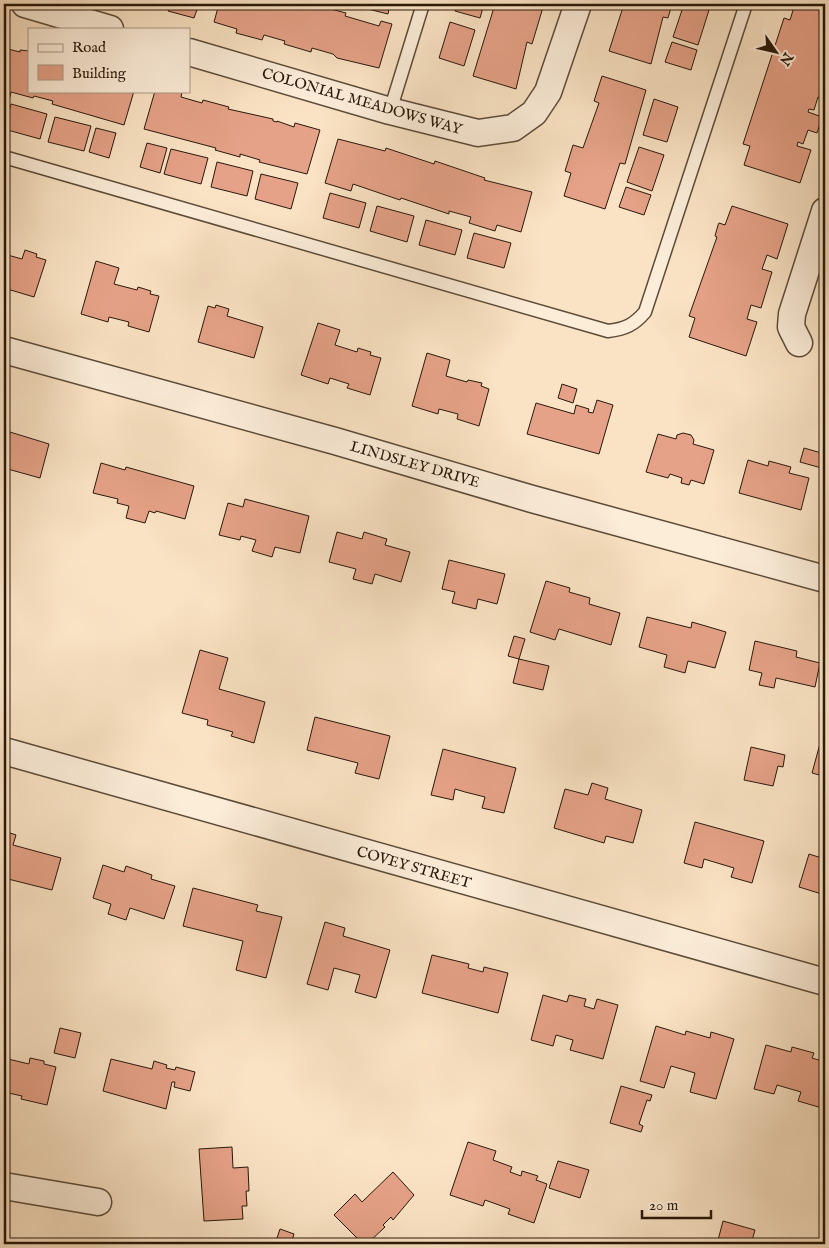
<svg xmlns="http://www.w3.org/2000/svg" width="829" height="1248" viewBox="0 0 829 1248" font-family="'IM FELL English',serif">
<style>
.building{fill:#e6a288;stroke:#28180a}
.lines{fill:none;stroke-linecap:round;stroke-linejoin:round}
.lane-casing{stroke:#5c4b38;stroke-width:15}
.street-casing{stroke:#5c4b38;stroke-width:29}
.lane{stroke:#fcedd9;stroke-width:12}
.street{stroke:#fcedd9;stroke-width:26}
.labels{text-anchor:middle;stroke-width:4.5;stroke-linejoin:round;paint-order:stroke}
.street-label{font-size:15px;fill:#28180a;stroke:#fcedd9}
</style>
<rect width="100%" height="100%" fill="#fae3c4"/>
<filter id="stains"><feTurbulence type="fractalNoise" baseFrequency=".004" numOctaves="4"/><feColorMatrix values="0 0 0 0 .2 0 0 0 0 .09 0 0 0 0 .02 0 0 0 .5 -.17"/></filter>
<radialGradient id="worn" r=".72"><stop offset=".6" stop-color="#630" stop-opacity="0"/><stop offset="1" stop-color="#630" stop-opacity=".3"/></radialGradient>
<g class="building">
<polygon points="155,4 199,4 194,18 168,11 169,8"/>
<polygon points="219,4 312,4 346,13 345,16 379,26 381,21 392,24 379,68 337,58 333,54 312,48 311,52 284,44 285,41 264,35 262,40 236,33 237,29 214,22"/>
<polygon points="352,4 390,4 388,14 352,5"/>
<polygon points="457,4 484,4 480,18 455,11"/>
<polygon points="495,4 544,4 532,44 527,42 516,89 473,76"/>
<polygon points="624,4 672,4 668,18 663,17 651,64 609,51"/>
<polygon points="684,4 690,4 709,10 698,45 673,37"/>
<polygon points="795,4 802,4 816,8 817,4 825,4 825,99 818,97 814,110 809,109 808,112 822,117 817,133 808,130 803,144 798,142 797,146 811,150 800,183 744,165 750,146 743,144 784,18 790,20"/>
<polygon points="450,22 475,30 464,66 439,58"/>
<polygon points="672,42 697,50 691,70 665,62"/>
<polygon points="4,48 20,52 20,50 29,51 29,91 134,91 124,125 52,104 53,101 34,96 33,98 11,92 10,97 4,95"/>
<polygon points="602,76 646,90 625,164 620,163 605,209 564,196 571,173 565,171 573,145 583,148 599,103 594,101"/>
<polygon points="155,91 180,91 182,92 181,97 202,103 203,100 229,107 228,109 273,119 273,121 277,122 277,121 294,127 295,123 320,130 307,174 259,162 260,160 240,154 240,157 215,150 216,148 144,129"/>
<polygon points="654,99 678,107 667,142 643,135"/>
<polygon points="11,104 47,114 40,139 4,129"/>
<polygon points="55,117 91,126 84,151 48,142"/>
<polygon points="96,128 116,133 109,158 89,152"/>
<polygon points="338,139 385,151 386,148 434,164 435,161 485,178 484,180 532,192 521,232 497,225 495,231 469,223 471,217 449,211 449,214 401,198 400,200 353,184 351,191 325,183"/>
<polygon points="147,143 167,148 160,173 140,167"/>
<polygon points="639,147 664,155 652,191 627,182"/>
<polygon points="171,149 208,158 201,184 164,174"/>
<polygon points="217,162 253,171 247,196 211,187"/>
<polygon points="261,174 298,183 291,209 255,199"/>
<polygon points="626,187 651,195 644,215 619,207"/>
<polygon points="330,193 366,203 359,228 323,218"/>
<polygon points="377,206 414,216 407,242 370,231"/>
<polygon points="732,206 788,224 777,259 767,255 762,269 772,272 761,308 751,305 747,319 757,322 746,356 689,337 695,318 689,316 717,237 715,236 718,225 719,223 725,225"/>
<polygon points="426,220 462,230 455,255 419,245"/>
<polygon points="474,233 511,243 504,268 467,258"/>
<polygon points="25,250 37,254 36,257 46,260 34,297 4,288 4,254 22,259"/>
<polygon points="96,261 119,268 114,284 137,290 138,287 151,291 150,294 159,296 149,332 128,326 129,322 109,317 108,322 81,314"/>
<polygon points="216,305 229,309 227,316 263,327 254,358 198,342 208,306 215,308"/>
<polygon points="318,323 340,330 335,345 357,352 358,348 371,352 370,355 381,358 370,395 347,388 349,384 330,378 328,384 301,375"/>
<polygon points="427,353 450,360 446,376 467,382 468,380 482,383 481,386 489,389 479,426 457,419 458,414 439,409 438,414 412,406"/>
<polygon points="562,384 577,389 573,403 558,398"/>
<polygon points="597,400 613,405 599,454 527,434 536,403 574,414 576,405 589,409 588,412 593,413"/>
<polygon points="10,432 49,444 40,478 4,468 4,435 9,436"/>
<polygon points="683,433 691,435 694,440 693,444 714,450 704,484 691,480 689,485 681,483 682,478 670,474 668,478 646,472 658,434 676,439 677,435"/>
<polygon points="804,448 825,454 825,469 800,462"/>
<polygon points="748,460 768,466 769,461 791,467 789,473 809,478 801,510 739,493"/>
<polygon points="101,463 125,470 126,467 194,486 185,519 156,511 155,513 149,511 145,523 126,518 129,506 117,503 118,499 93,493"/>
<polygon points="245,499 309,516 300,553 275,547 272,557 252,551 256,540 241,536 240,540 219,535 228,503 243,507"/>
<polygon points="337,532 362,539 364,532 387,539 385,545 410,552 401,582 375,574 372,584 353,579 356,569 329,562"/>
<polygon points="449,560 505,574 497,604 478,599 476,609 452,603 455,592 442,589"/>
<polygon points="546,581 570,588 569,592 590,598 589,604 620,613 611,645 559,629 555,640 530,632"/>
<polygon points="647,617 691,628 692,622 726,632 715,668 688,661 685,673 664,667 667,655 639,647"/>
<polygon points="514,636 525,639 519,659 508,656"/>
<polygon points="755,641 797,651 796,657 820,663 815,687 776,678 774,688 759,685 762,673 749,670"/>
<polygon points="200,650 228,658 219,689 265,702 254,743 231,736 233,732 207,725 208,720 182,713"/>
<polygon points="519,659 549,666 543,690 513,683"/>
<polygon points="315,717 390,736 379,779 355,773 358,763 307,750"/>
<polygon points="821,740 825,741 825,772 823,776 812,773"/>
<polygon points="751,747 785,755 783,767 778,766 773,786 744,780"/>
<polygon points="443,749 516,768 504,813 482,808 485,797 465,792 455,789 453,800 431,795"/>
<polygon points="592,783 608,788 605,799 642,810 633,843 606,836 604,843 554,828 565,789 588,795"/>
<polygon points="695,822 764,841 752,883 731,877 734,868 704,859 702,868 684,863"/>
<polygon points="4,831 16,835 13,845 61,858 52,890 4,878"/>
<polygon points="809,854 825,859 825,895 799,887"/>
<polygon points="103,865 124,872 126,866 152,875 151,879 175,886 164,919 130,908 126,920 108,914 111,904 93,898"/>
<polygon points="193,888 258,905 256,911 282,917 266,978 236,970 243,941 183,926"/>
<polygon points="325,922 345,928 343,936 390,950 376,998 355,992 360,975 334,968 328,990 307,984"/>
<polygon points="432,955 469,964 468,968 483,972 484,967 508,973 498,1013 422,993"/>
<polygon points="543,995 567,1002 569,995 586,999 584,1006 594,1009 597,999 618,1005 603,1059 570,1050 573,1040 556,1035 553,1046 531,1040"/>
<polygon points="656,1026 685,1035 686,1031 710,1038 711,1032 734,1039 716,1099 690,1092 695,1073 671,1066 664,1088 640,1081"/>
<polygon points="60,1028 81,1033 75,1058 54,1053"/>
<polygon points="766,1045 791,1052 792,1047 814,1053 812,1058 825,1062 825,1097 822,1108 798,1101 801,1092 777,1085 774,1094 754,1089"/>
<polygon points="4,1058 29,1064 30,1058 44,1061 44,1064 56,1067 47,1105 21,1099 22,1096 4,1092"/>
<polygon points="111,1059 152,1069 154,1061 167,1065 166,1068 175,1070 176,1067 195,1072 190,1091 174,1087 175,1082 172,1082 166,1109 103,1091"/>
<polygon points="621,1086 652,1095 650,1101 647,1100 639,1124 643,1126 641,1132 610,1123"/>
<polygon points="468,1142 496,1151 493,1160 512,1167 510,1172 521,1176 522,1171 538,1176 536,1180 547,1184 534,1223 508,1214 510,1209 485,1200 483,1206 450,1195"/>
<polygon points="232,1147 233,1168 248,1167 249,1191 246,1191 247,1206 242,1206 243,1219 204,1221 199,1149"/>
<polygon points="558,1161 589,1170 580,1198 549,1188"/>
<polygon points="393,1172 414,1195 393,1220 391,1217 383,1225 385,1227 367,1244 363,1244 334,1215 355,1194 362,1202"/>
<polygon points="723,1221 755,1230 751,1244 717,1244"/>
<polygon points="280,1229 294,1234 291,1244 275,1244"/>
</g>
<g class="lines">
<defs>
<g id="lane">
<polyline points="390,111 423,4"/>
<path d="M4,157L608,331C625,329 634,325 645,312L746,4"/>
</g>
<g id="street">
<polyline points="25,4 110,29"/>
<polyline points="189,52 390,111 478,133 513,128 534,113 548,92 578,4"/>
<polyline points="799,343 791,327 792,314 825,211"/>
<polyline points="4,350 335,441 532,499 825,579"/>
<polyline points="4,751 825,982"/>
<polyline points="4,1186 98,1202"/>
</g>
</defs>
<use href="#lane" class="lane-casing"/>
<use href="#street" class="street-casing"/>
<use href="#lane" class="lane"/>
<use href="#street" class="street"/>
</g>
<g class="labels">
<g class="street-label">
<text transform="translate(362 101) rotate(16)" y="5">COLONIAL MEADOWS WAY</text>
<text transform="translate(415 464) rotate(16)" y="5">LINDSLEY DRIVE</text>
<text transform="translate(414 867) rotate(16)" y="5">COVEY STREET</text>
</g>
</g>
<rect width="829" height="1248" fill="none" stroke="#fae3c4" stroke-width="20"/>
<rect x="5" y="5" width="819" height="1238" fill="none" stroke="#28180a" stroke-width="2.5"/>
<rect x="10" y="10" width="809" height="1228" fill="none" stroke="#28180a"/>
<rect x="28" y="28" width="162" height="65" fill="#fcedd9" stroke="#a79886"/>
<rect x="38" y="44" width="25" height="8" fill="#fcedd9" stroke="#a79886"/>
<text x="72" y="52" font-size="15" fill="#28180a">Road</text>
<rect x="38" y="65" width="25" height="15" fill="#e6a288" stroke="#a79886"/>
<text x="72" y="78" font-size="15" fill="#28180a">Building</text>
<g transform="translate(776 52) rotate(124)" stroke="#fcedd9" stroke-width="4" paint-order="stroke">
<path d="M0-4L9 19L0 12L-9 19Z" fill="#28180a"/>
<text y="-8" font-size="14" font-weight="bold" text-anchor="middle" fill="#28180a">N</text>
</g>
<path d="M642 1210v8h69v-8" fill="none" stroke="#28180a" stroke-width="2.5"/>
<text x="649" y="1210" font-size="15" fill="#28180a" stroke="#fcedd9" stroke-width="4" paint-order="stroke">20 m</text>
<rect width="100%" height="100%" filter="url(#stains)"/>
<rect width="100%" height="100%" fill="url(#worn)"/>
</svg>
